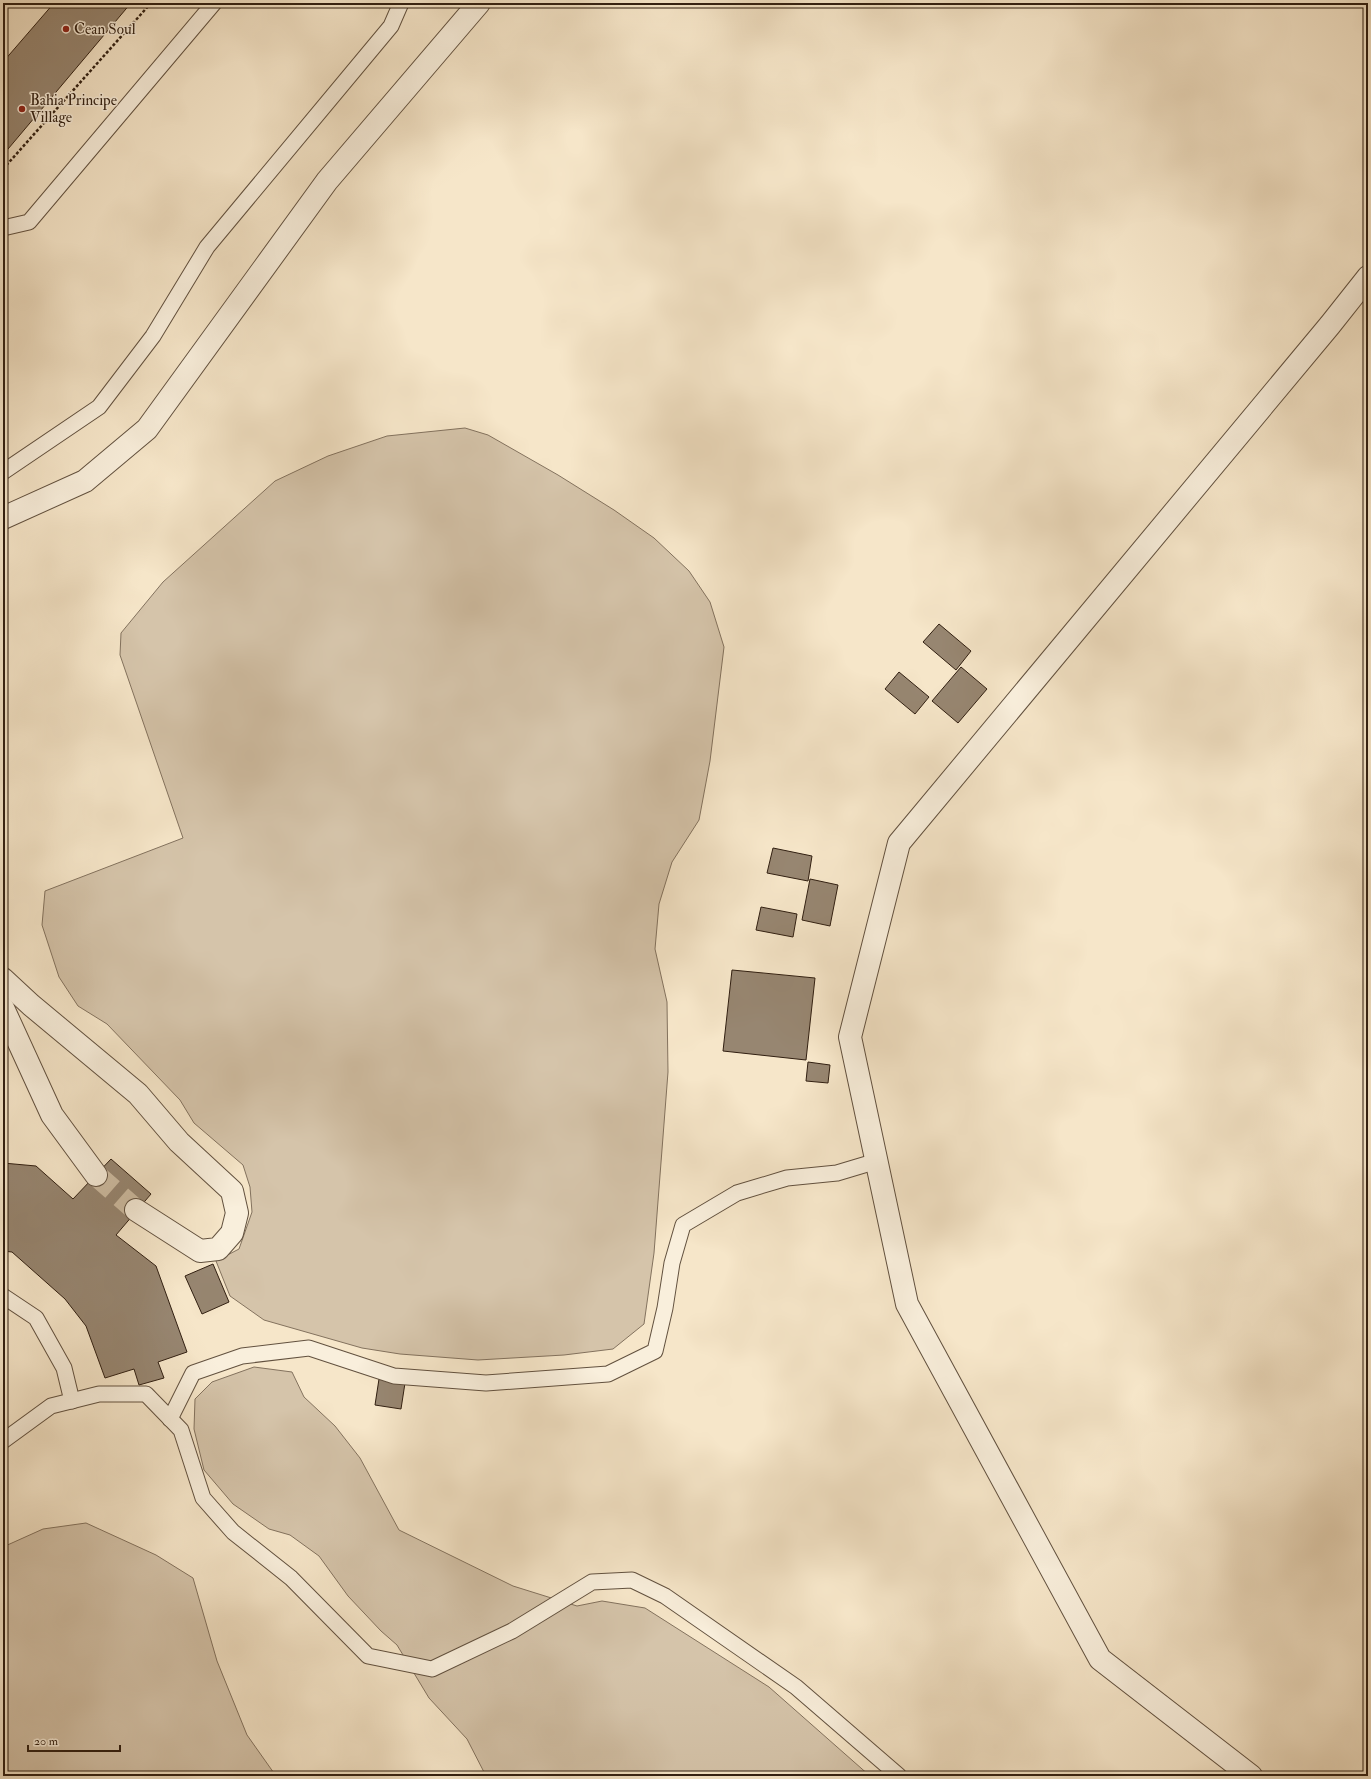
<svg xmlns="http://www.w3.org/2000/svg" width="1371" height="1779" viewBox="0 0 1371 1779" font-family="'IM FELL Double Pica',serif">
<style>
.grass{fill:#d5c4aa;stroke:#83725e}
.building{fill:#978671;stroke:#311f11}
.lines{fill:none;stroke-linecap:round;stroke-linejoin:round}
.street-tunnel{stroke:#cfbea4;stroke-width:22;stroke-dasharray:22 11;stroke-linecap:butt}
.lane-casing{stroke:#62513f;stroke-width:17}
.street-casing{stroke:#62513f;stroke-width:24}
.path{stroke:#311f11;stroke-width:2.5;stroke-dasharray:3 2;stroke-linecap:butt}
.lane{stroke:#f9efdc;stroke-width:15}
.street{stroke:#f9efdc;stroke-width:22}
.poi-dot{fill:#8f2418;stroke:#f9efdc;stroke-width:1.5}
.labels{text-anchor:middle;stroke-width:3;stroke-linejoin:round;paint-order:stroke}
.poi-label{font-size:15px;fill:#311f11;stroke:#f9efdc;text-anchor:start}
</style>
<rect width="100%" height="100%" fill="#f6e6c9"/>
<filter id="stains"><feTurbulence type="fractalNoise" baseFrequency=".005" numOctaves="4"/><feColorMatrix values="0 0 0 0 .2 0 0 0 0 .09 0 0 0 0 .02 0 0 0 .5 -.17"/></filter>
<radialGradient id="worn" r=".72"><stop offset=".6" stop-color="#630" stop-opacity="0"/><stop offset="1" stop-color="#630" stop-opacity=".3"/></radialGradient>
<g class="grass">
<polygon points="465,428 488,435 558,475 614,510 654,538 689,571 710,602 724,647 710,761 699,820 672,862 659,904 655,949 667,1002 668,1072 654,1253 644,1324 613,1349 564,1355 478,1360 400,1354 362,1348 264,1320 230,1296 216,1261 239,1249 252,1212 250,1187 243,1165 194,1123 180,1100 107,1024 78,1006 59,977 42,925 45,891 183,838 120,655 121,633 163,582 275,481 328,456 387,436"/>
<polygon points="254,1367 292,1372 304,1397 335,1426 360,1458 399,1530 513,1586 577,1606 602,1601 645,1608 769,1687 870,1776 486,1776 467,1739 429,1698 397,1645 381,1631 348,1596 319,1556 290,1535 269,1529 233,1504 204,1470 194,1429 195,1399 212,1382"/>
<polygon points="86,1523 156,1555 193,1578 217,1661 247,1735 276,1776 3,1776 3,1547 43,1529"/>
</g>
<g class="building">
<polygon points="54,3 131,3 3,155 3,62"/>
<polygon points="939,624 971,651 956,670 923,642"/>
<polygon points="961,667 987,689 958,723 932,701"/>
<polygon points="899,672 929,697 915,714 885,689"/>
<polygon points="773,848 812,856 808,881 767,873"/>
<polygon points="810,879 838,885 830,926 802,920"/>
<polygon points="761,907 797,914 793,937 756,930"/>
<polygon points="732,970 815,978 806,1060 723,1051"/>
<polygon points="808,1062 830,1065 828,1083 806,1081"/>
<polygon points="111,1159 151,1194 116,1235 156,1266 187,1352 158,1362 164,1378 139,1385 134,1369 105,1378 86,1326 65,1299 12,1252 3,1251 3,1163 36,1166 73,1199"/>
<polygon points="213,1264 229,1302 202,1314 185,1276"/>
<polygon points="379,1379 405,1383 401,1409 375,1405"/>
</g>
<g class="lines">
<polyline class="street-tunnel" points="96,1175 136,1210"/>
<defs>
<g id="lane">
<polyline points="3,228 29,222 214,3"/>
<polyline points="3,472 99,407 153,336 207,247 391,26 401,3"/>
<polyline points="3,1296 36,1318 64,1368 72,1401"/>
<polyline points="170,1419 193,1373 242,1356 309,1348 394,1376 486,1383 608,1374 655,1351 665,1308 672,1263 683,1225 737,1193 787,1178 837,1173 877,1161"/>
<polyline points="3,1441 51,1406 99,1394 146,1394 181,1430 203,1498 233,1532 291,1578 368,1656 432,1669 512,1631 592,1582 632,1580 665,1596 796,1687 899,1776"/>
</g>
<g id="street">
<polyline points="3,518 85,481 147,429 327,181 479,3"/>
<polyline points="3,979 31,1005 138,1094 179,1142 232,1191 237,1213 232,1233 218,1249 200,1251 136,1210"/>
<polyline points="3,1008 52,1115 96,1175"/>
<polyline points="1251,1776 1100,1659 907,1304 850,1037 899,843 1330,325 1368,277"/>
</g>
</defs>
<use href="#lane" class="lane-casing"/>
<use href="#street" class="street-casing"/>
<polyline class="path" points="3,169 151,3"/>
<use href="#lane" class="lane"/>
<use href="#street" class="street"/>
</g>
<g class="poi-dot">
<circle cx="66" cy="29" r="4"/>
<circle cx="22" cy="109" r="4"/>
</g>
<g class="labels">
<g class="poi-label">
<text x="74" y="34">Cean Soul</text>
<text x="30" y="105">Bahia Principe<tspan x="30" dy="17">Village</tspan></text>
</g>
</g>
<rect width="1371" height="1779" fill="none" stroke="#f6e6c9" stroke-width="16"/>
<rect x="4" y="4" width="1363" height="1771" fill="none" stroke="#311f11" stroke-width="2"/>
<rect x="8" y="8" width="1355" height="1763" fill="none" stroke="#311f11"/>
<path d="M28 1745v6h92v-6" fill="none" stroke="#311f11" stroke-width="2"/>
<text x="34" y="1745" font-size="12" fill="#311f11" stroke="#f9efdc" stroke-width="3" paint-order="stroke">20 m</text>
<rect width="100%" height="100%" filter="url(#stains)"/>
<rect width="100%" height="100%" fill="url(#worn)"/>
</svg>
